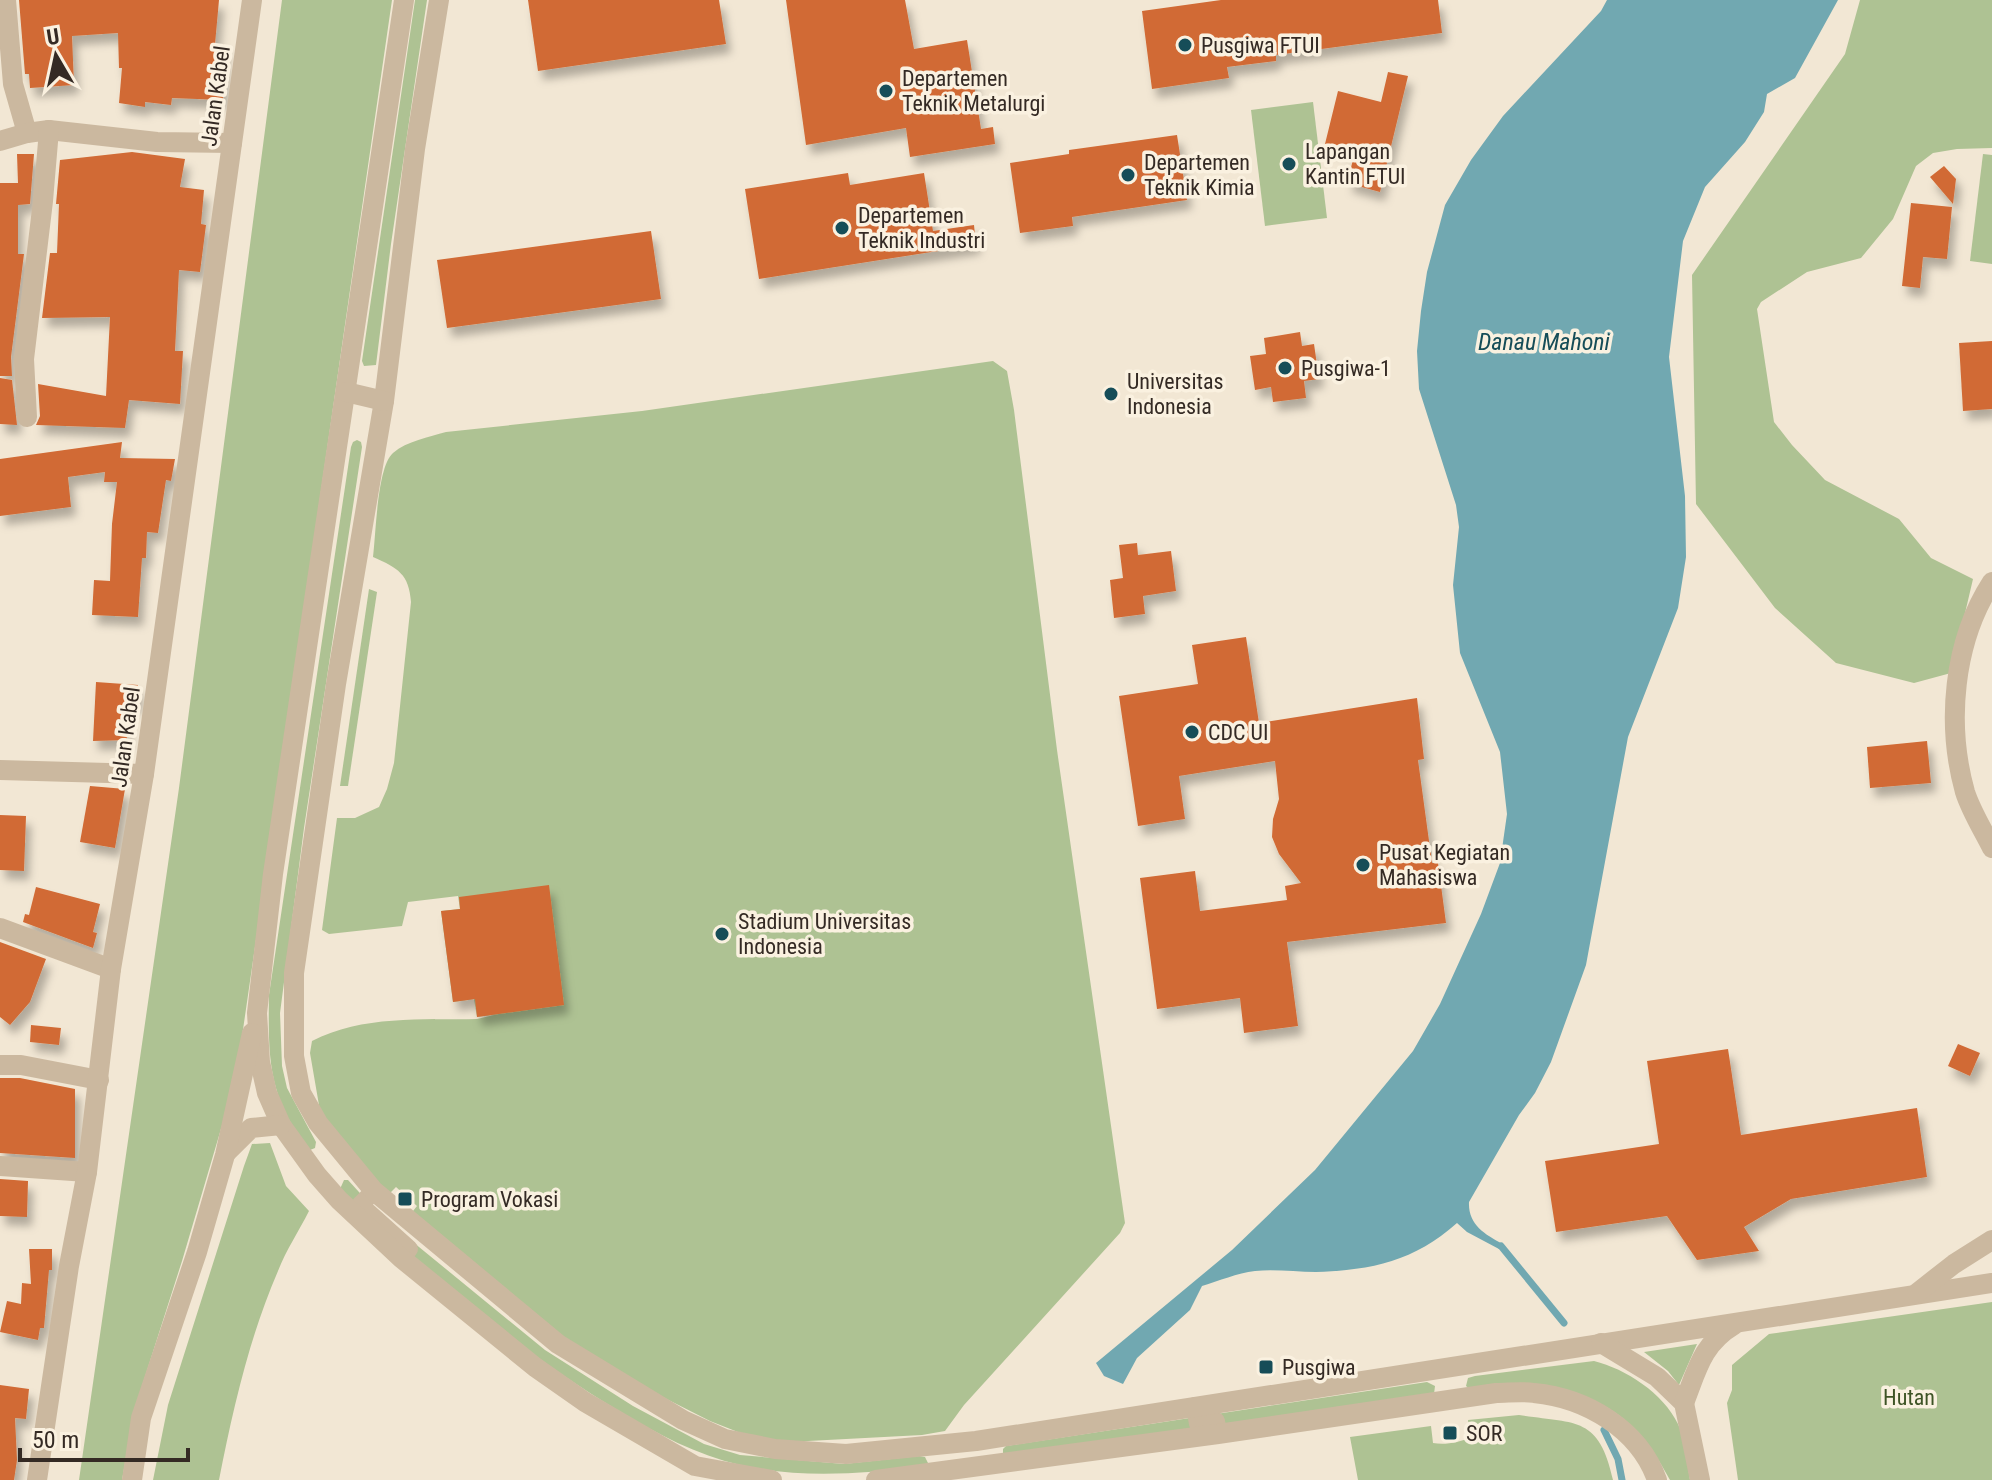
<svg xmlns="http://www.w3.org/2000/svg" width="1992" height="1480" viewBox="0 0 1992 1480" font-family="'Roboto Condensed',sans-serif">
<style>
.green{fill:#aec293}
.water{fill:#71a8b1}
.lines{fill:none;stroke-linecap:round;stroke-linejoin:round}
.stream{stroke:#71a8b1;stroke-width:7}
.building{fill:#d16a34;filter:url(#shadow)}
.pedestrian{stroke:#cbb89f;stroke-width:18}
.minor{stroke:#cbb89f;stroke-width:20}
.poi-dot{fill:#164d58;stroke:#faf1e0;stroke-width:3}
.labels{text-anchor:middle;stroke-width:7;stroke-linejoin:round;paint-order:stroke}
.poi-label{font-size:22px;fill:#342a24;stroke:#faf1e0;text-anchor:start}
.street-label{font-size:22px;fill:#342a24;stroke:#faf1e0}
.park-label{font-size:22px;fill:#3e5425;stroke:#faf1e0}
.water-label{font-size:24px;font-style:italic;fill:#164d58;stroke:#faf1e0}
</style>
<defs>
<filter id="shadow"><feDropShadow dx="5" dy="9" stdDeviation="4" flood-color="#0004"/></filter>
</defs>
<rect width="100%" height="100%" fill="#f2e7d4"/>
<g class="green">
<polygon points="282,0 392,0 236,1078 182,1261 135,1408 122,1480 79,1480 179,788"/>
<polygon points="415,0 427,0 391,244 376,365 364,366 362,361"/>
<polygon points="1860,0 1992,0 1992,148 1957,149 1933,153 1916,166 1893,219 1861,258 1807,272 1761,302 1757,309 1774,422 1792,445 1825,480 1899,519 1931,558 1973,579 1951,673 1914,683 1836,663 1775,608 1696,504 1692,275 1845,54"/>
<polygon points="1313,102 1327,218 1265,226 1251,110"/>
<polygon points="1983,154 1992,155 1992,264 1970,261"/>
<path d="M993,361L1007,371L1014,410L1057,750L1125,1223L1120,1233L964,1405L945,1431L922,1435L789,1442L748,1436L710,1421L631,1381L546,1327L409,1216L417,1206L396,1187L387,1196L320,1111L310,1053L312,1041C362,1015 422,1020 477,1019L494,1015L477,1017L474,999L453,1002L441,911L460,909L458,896L408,902L402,926L329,934L322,930L337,818H355L379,807L387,789L394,763L411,602C409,574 398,568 373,557C376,534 377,467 393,453C407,441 429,437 446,432L642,411Z"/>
<path d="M357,440L361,442L362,447L304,828L280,1013L282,1066L287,1088L316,1142L315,1148L310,1150C268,1099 268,1059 269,995L351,447L353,442Z"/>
<polygon points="369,589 377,592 348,786 340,786"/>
<path d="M270,1143L286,1186L309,1211C299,1231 286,1250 278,1271C249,1338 233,1409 219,1480H153L168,1405L244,1166L252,1144Z"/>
<path d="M344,1180H348L369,1203L408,1238L545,1350L633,1406L704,1444L740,1455L844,1464L919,1456L925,1457L928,1463L921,1468C861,1473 800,1479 740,1465C697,1455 657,1434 619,1411C516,1350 427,1271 340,1189Z"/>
<polygon points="1992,1302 1992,1480 1738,1480 1727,1403 1732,1390 1732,1365 1769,1334"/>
<polygon points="1697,1344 1679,1385 1668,1371 1644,1352"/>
<path d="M1594,1361C1626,1369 1663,1393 1678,1424C1686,1441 1687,1462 1690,1480H1670C1646,1436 1625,1411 1576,1393L1470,1389L1466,1386L1468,1378L1475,1376Z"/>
<polygon points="1427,1382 1435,1386 1434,1394 1003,1455 1003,1449 1006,1446"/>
<path d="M1519,1415C1575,1424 1599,1415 1613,1480H1358L1350,1437L1431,1426L1433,1443C1444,1445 1460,1443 1470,1437L1468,1420Z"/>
</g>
<path class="water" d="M1607,0H1838L1795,78L1767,94L1764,112L1745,142L1705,187L1683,241L1669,357L1685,496L1686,557L1678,608L1628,737L1586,965L1551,1062L1535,1093L1519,1115L1469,1202C1468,1224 1484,1234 1503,1244L1499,1249L1467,1232L1457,1223C1414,1261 1373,1270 1316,1272C1296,1272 1275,1269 1255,1271C1237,1273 1219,1281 1202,1286L1190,1310L1137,1358L1123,1384L1104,1376L1096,1363L1232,1250L1315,1170L1413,1051L1440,1004L1481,914L1500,863L1507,814L1500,752L1460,653L1453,585L1459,527L1456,505L1419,389L1417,351L1421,311L1427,272L1445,205L1471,160L1503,116L1601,11Z"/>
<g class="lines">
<g class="stream">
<polyline points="1501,1246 1564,1323"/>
<polyline points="1604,1430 1618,1459 1622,1480"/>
</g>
</g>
<g class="building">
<polygon points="19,0 219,0 215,44 224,44 223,100 172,98 171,105 145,102 145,107 119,103 122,68 119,68 118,33 72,36 74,85 30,88 29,74 25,74"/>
<polygon points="528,0 719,0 726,44 538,71"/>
<polygon points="786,0 905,0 914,49 967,40 981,129 993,127 995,144 910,157 906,128 806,145"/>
<polygon points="1221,0 1438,0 1442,33 1276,55 1276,61 1227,67 1229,78 1152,89 1142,11"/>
<polygon points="1388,72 1408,76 1380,192 1347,183 1355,152 1325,144 1338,91 1381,102"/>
<polygon points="1177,135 1187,200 1072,217 1073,226 1020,233 1010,163 1069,154 1069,150"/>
<polygon points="132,152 185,159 180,187 204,190 201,224 206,225 200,272 179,270 175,351 183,351 180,404 129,400 125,428 36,425 40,416 38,384 106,396 110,317 42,318 50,253 57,253 59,204 56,204 60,160"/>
<polygon points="17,154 34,154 30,204 18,205 18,254 24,254 11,357 12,376 0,376 0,183 18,183"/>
<polygon points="1944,166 1956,179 1953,204 1930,177"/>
<polygon points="848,173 850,185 924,173 933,231 974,225 976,245 759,279 745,189"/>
<polygon points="1911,203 1952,207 1947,259 1923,257 1920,288 1902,286"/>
<polygon points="651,231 661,299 447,328 437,260"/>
<polygon points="1300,332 1302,346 1314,344 1319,379 1304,381 1306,398 1273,402 1271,387 1255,390 1250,356 1266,354 1264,338"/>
<polygon points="1992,341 1992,409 1963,411 1959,343"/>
<polygon points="0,378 12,380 17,425 0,424"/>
<polygon points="122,442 120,458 175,459 171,481 166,480 158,533 147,532 146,558 142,558 138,617 92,615 94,580 110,581 112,524 117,482 104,482 105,472 68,477 71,507 0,516 0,459"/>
<polygon points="1137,543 1138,555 1171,551 1176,591 1143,596 1145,614 1114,618 1110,580 1123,578 1119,545"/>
<polygon points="1246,637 1259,723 1417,698 1424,759 1418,760 1432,863 1438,863 1446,923 1287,942 1298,1026 1244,1033 1240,998 1157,1009 1140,878 1195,871 1200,911 1287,900 1285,886 1301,883 1279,854 1272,837 1273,819 1279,799 1275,761 1179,776 1185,819 1138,826 1119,696 1198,684 1192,645"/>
<polygon points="96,682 138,685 137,705 125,704 127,740 93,741"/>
<polygon points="1927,741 1931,783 1870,788 1867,747"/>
<polygon points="90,786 125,789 115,848 80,842"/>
<polygon points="0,815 26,816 24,871 0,870"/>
<polygon points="549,885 564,1005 477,1017 475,999 453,1002 441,911 460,909 459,897"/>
<polygon points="36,887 100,904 93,932 97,933 93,948 23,922 25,914 29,915"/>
<polygon points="0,942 46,959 30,1002 10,1025 0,1017"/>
<polygon points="31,1025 61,1028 59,1045 30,1042"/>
<polygon points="1958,1044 1980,1053 1970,1076 1948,1066"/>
<polygon points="1728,1049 1741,1135 1917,1108 1927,1177 1791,1199 1744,1227 1759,1251 1697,1260 1667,1216 1556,1232 1545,1161 1659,1144 1647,1061"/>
<polygon points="0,1078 20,1078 75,1089 75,1158 0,1153"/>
<polygon points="0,1179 28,1181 27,1217 0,1216"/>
<polygon points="29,1249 52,1249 52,1270 49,1270 44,1328 40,1328 38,1340 0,1332 7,1301 21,1304 22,1283 31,1284"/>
<polygon points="0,1385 29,1389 26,1419 15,1418 17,1460 14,1480 0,1480"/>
</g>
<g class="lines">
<g class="pedestrian">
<polyline points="374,1191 360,1205 409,1249 401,1258"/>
<polyline points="1195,1406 1198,1424 1216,1421 1218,1434"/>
</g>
<g class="minor">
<polyline points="6,0 13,84 27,133"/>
<polyline points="404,0 273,874 257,1013 260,1062 267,1093 281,1125 317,1175 339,1200 401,1258 535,1367 585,1402 695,1466 772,1480"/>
<polyline points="439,0 415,149 384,401 336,684 294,973 294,1056 301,1093 318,1123 374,1191 558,1344 683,1420 725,1439 775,1449 846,1454 976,1441 1992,1283"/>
<polyline points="0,141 27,133 49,130 157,142 232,143"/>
<polyline points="346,392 384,401"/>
<polyline points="27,417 24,359 43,201 49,130"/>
<path d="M1992,582C1953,642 1946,724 1965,792C1971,811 1983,830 1992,848"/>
<polyline points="0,770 144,774"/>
<polyline points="0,928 111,969"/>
<polyline points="0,1065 21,1065 99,1080"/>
<polyline points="227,1152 251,1128 281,1125"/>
<polyline points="0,1166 87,1172"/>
<polyline points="1917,1293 1954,1264 1992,1240"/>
<polyline points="1601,1343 1657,1377 1684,1403 1700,1480"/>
<path d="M1684,1403C1697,1370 1702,1344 1734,1325"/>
<polyline points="37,1480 69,1266 87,1172 111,969 144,774 252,0"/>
<polyline points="132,1480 141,1418 197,1252 225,1155 252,1033"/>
<path d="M876,1480L1218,1434L1496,1393C1508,1393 1522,1391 1534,1393C1586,1398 1639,1429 1657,1480"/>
</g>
</g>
<g class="poi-dot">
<circle cx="1185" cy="45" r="8"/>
<circle cx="886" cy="91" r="8"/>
<circle cx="1289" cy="164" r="8"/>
<circle cx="1128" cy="175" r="8"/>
<circle cx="842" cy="228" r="8"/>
<circle cx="1285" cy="368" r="8"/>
<circle cx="1111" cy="394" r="8"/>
<circle cx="1192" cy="732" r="8"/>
<circle cx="1363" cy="865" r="8"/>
<circle cx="722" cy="934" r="8"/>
<rect x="397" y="1191" width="16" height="16" rx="4"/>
<rect x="1258" y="1359" width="16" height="16" rx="4"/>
<rect x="1442" y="1425" width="16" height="16" rx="4"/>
</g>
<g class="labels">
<g class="poi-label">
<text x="1201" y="53">Pusgiwa FTUI</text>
<text x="902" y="86">Departemen<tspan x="902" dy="25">Teknik Metalurgi</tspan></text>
<text x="1305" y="159">Lapangan<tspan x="1305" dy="25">Kantin FTUI</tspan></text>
<text x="1144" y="170">Departemen<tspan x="1144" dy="25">Teknik Kimia</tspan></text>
<text x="858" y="223">Departemen<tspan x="858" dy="25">Teknik Industri</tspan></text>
<text x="1301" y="376">Pusgiwa-1</text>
<text x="1127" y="389">Universitas<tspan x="1127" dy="25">Indonesia</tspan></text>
<text x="1208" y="740">CDC UI</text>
<text x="1379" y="860">Pusat Kegiatan<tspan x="1379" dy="25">Mahasiswa</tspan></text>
<text x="738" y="929">Stadium Universitas<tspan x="738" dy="25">Indonesia</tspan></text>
<text x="421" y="1207">Program Vokasi</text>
<text x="1282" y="1375">Pusgiwa</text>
<text x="1466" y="1441">SOR</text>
</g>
<g class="street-label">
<text transform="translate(215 96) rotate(-82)" y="8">Jalan Kabel</text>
<text transform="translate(125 737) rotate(-82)" y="8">Jalan Kabel</text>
</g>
<g class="park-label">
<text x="1909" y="1405">Hutan</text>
</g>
<g class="water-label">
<text x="1544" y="350">Danau Mahoni</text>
</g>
</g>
<g transform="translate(56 56) rotate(351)" stroke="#faf1e0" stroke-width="6" paint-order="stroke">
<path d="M0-6L14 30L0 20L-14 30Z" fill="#342a24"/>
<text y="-12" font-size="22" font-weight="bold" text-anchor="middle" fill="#342a24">U</text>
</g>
<path d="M20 1448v12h168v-12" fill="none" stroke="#342a24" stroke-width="4"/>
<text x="32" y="1448" font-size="24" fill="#342a24" stroke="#faf1e0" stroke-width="6" paint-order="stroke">50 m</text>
</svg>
